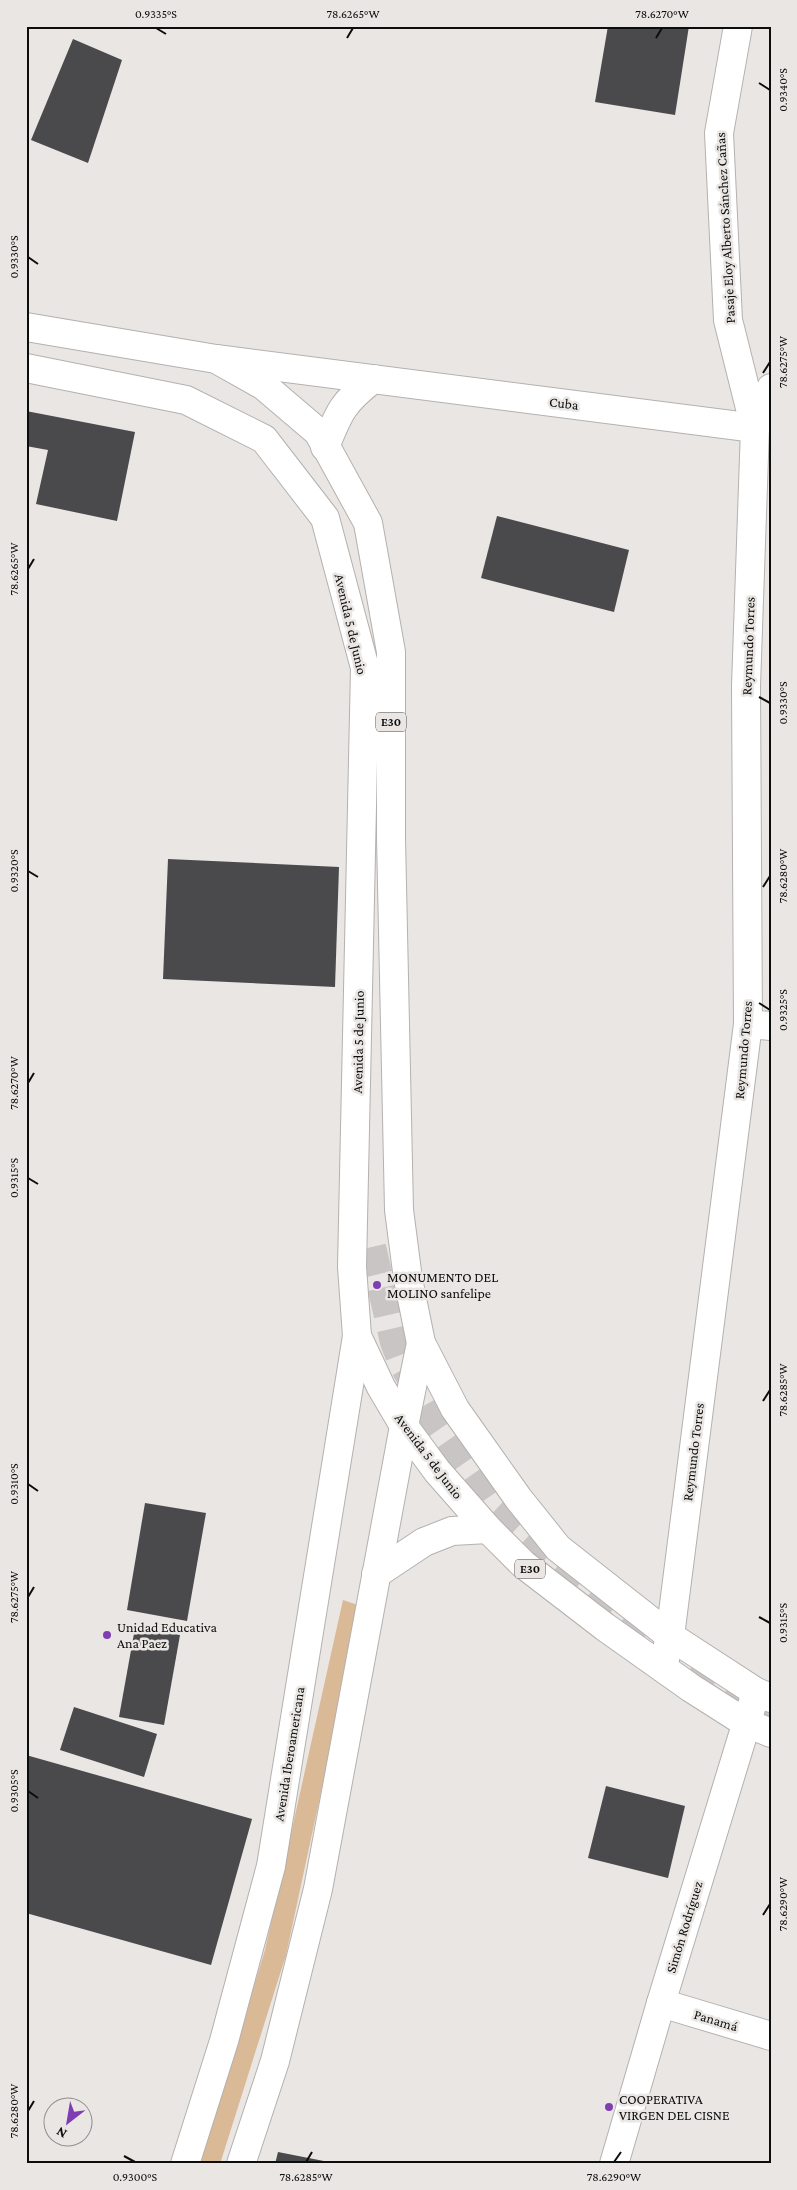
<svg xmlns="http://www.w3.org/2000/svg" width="797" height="2190" viewBox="0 0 797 2190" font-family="'Crimson Pro',serif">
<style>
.green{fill:#dab996}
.building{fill:#4a494c}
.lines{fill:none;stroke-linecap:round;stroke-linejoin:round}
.primary-tunnel{stroke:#c8c5c4;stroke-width:28;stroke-dasharray:28 14;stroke-linecap:butt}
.minor-casing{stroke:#b4b1af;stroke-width:30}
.tertiary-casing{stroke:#b4b1af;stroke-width:30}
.primary-casing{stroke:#b4b1af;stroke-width:30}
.minor{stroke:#fff;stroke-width:28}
.tertiary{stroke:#fff;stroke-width:28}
.primary{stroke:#fff;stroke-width:28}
.ticks{fill:none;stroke:#0d0d0c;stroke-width:2}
.poi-dot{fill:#7f3fb3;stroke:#e9e6e4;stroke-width:2}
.labels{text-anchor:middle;stroke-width:5;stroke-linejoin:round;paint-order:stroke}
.shield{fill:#e9e6e4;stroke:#4f4e4d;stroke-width:1}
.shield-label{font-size:12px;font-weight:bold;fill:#0d0d0c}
.street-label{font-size:14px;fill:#0d0d0c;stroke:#e9e6e4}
.poi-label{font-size:14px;fill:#0d0d0c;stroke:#e9e6e4;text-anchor:start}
.neatline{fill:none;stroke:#0d0d0c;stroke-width:2}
.ticks-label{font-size:12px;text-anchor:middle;fill:#0d0d0c}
</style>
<rect width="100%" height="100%" fill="#e9e6e4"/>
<polygon class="green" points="343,1600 361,1606 286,1955 220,2164 200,2164 265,1950"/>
<g class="building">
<polygon points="608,26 689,26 675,115 595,102"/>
<polygon points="73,39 122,60 88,163 31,140"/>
<polygon points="26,411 135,432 117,521 36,504 48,450 26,446"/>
<polygon points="497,516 629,550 614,612 481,578"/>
<polygon points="168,859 339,867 335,987 163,979"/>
<polygon points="145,1503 206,1513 187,1621 127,1610"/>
<polygon points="135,1628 180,1635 164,1725 119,1717"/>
<polygon points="74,1707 157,1734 144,1777 60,1750"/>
<polygon points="26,1755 252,1819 211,1965 26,1913"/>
<polygon points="606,1786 685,1806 668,1878 588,1858"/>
<polygon points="278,2152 334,2163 334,2164 275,2164"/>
</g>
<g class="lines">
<polyline class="primary-tunnel" points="372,1247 394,1342 402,1363 434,1420 493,1505 559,1567 647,1641 724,1692 771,1714"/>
<defs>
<g id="minor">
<polyline points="738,26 719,133 728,320 755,428"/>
<polyline points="663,1668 670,1636 748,1024"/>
<polyline points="661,2003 771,2036"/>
<polyline points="614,2164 661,2003 756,1692"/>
</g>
<g id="tertiary">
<polyline points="216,359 755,428"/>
<polyline points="771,388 755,428 746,686 748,1024 771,1026"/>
<path d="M325,447C339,412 343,402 373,379"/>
<polyline points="185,2164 224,2041 271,1866 357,1336"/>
<polyline points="241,2164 275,2061 318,1889 404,1426 421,1343"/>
</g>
<g id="primary">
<polyline points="26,327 216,359 264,386 318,432 368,523 391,652 391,838 399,1210 408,1279 421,1343 455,1409 518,1498 558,1548 670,1636 756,1692 771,1698"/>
<polyline points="26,368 186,400 264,439 325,518 365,668 352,1267 357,1336 381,1387 404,1426 437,1471 488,1529 523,1564 605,1627 691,1688 746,1723 771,1733"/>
<polyline points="376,1574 424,1542 452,1531 488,1529"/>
</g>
</defs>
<use href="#minor" class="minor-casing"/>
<use href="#tertiary" class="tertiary-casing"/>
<use href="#primary" class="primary-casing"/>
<use href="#minor" class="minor"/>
<use href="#tertiary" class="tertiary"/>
<use href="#primary" class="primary"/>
</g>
<path class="ticks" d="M156,28L166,34M347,38L353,28M656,38L662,28M759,83L770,90M28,257L38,264M763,373L770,362M28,569L34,559M759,697L770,703M28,871L38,877M763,887L770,876M759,1003L770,1010M28,1083L34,1073M28,1178L38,1184M763,1401L770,1390M28,1484L38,1491M28,1597L34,1587M759,1617L770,1623M28,1791L38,1798M763,1915L770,1904M28,2111L34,2101M124,2156L135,2162M306,2162L312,2152M614,2162L621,2152"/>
<g class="poi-dot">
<circle cx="377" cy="1285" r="5"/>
<circle cx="107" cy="1635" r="5"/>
<circle cx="609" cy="2107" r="5"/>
</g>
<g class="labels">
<g class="shield">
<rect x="376" y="712.5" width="30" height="19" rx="4"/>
<rect x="515" y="1559.5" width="30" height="19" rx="4"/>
</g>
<g class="shield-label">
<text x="391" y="726">E30</text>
<text x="530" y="1573">E30</text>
</g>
<g class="street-label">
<text transform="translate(725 228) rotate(-93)" y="5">Pasaje Eloy Alberto Sánchez Cañas</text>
<text transform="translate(564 403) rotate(7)" y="5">Cuba</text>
<text transform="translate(351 624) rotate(77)" y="5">Avenida 5 de Junio</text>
<text transform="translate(748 646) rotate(-88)" y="5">Reymundo Torres</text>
<text transform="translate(358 1042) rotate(-89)" y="5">Avenida 5 de Junio</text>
<text transform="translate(743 1050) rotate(-85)" y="5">Reymundo Torres</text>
<text transform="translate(693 1452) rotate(-83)" y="5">Reymundo Torres</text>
<text transform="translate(429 1456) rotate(53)" y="5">Avenida 5 de Junio</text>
<text transform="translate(289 1754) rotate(-81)" y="5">Avenida Iberoamericana</text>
<text transform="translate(684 1927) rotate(-73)" y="5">Simón Rodríguez</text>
<text transform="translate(716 2020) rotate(17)" y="5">Panamá</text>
</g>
<g class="poi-label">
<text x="387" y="1282">MONUMENTO DEL<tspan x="387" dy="16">MOLINO sanfelipe</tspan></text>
<text x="117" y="1632">Unidad Educativa<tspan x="117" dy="16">Ana Paez</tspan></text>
<text x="619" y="2104">COOPERATIVA<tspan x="619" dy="16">VIRGEN DEL CISNE</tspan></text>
</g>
</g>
<rect width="797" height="2190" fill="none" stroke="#e9e6e4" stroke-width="55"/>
<g transform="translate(68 2122) rotate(211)"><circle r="24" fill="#e9e6e4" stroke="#918f8e"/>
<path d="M0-4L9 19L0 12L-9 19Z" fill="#7f3fb3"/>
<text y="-8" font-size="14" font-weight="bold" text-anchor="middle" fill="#0d0d0c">N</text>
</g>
<rect x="28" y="28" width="742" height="2134" class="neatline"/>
<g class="ticks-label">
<text x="156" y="18">0.9335°S</text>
<text x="353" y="18">78.6265°W</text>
<text x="662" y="18">78.6270°W</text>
<text transform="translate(783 90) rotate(-90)" y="4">0.9340°S</text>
<text transform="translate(14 257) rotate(-90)" y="4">0.9330°S</text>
<text transform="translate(783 362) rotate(-90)" y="4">78.6275°W</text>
<text transform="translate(14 569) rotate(-90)" y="4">78.6265°W</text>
<text transform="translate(783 703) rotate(-90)" y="4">0.9330°S</text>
<text transform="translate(14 871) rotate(-90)" y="4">0.9320°S</text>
<text transform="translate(783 876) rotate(-90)" y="4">78.6280°W</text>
<text transform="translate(783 1010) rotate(-90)" y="4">0.9325°S</text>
<text transform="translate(14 1083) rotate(-90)" y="4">78.6270°W</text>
<text transform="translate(14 1178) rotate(-90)" y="4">0.9315°S</text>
<text transform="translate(783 1390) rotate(-90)" y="4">78.6285°W</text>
<text transform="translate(14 1484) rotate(-90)" y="4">0.9310°S</text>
<text transform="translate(14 1597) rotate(-90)" y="4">78.6275°W</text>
<text transform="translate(783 1623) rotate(-90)" y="4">0.9315°S</text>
<text transform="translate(14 1791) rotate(-90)" y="4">0.9305°S</text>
<text transform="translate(783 1904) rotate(-90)" y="4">78.6290°W</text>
<text transform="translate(14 2111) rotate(-90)" y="4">78.6280°W</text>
<text x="135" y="2181">0.9300°S</text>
<text x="306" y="2181">78.6285°W</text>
<text x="614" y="2181">78.6290°W</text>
</g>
</svg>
